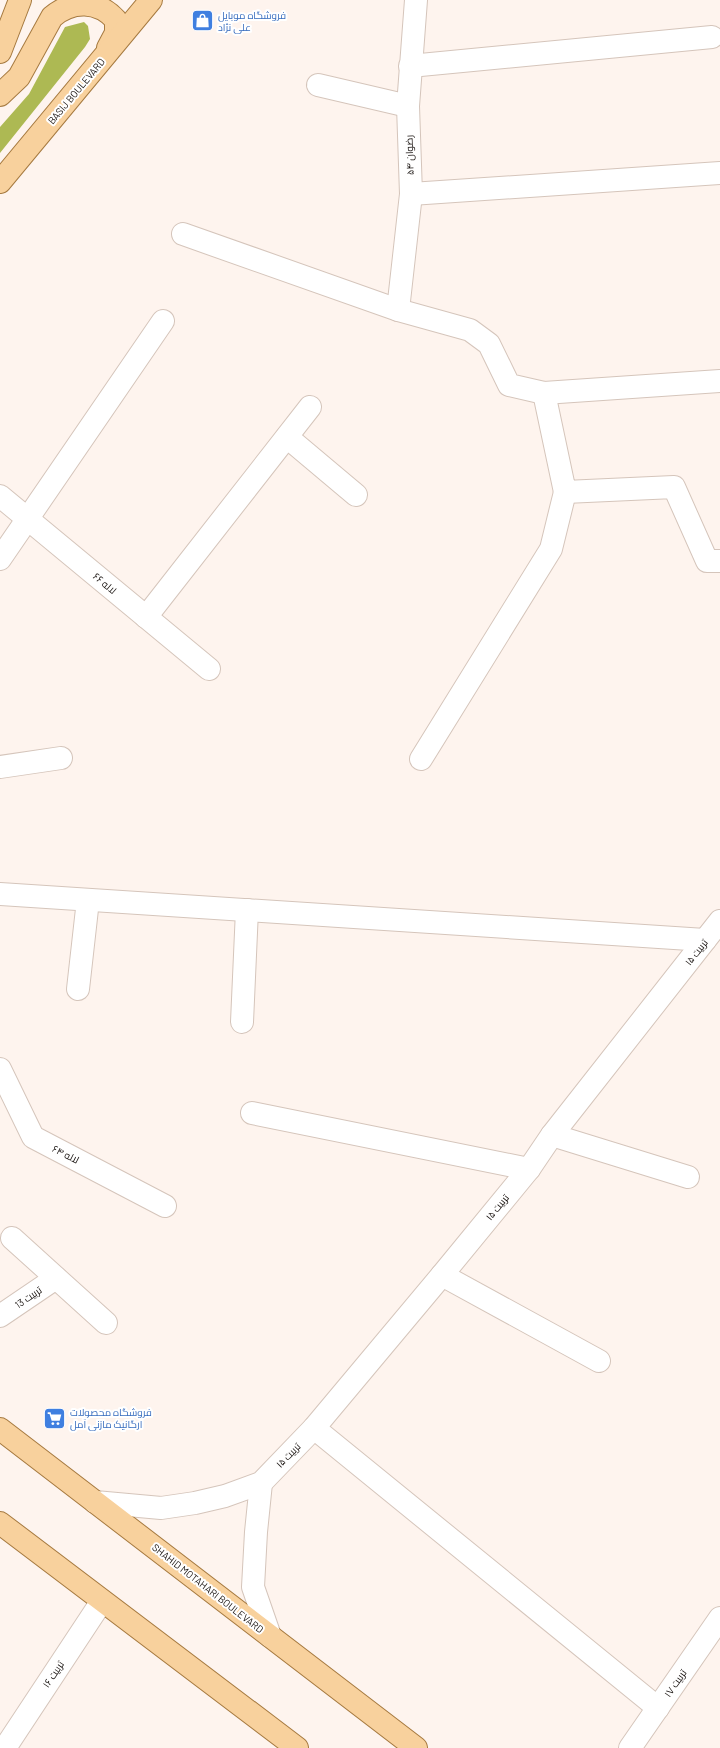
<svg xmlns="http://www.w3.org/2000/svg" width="720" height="1748" viewBox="0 0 720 1748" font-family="Barlow,Cairo,sans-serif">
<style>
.forest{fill:#adb953}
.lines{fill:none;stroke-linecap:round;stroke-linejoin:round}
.minor-casing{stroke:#d5c5bb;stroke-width:24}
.major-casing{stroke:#a67a40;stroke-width:24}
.minor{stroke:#fff;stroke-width:22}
.major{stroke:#f8d19d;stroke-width:22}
.labels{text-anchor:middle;stroke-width:4;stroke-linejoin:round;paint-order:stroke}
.shop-label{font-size:10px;fill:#366cbe;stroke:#fff;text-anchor:start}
.street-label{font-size:10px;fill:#17110e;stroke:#fff}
</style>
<rect width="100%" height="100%" fill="#fef4ee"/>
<polygon class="forest" points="84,22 88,26 90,39 85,47 0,153 0,127 29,94 65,27"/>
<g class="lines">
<defs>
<g id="minor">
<polyline points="410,66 712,37"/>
<polyline points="318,85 408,106"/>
<polyline points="411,194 720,173"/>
<polyline points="183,234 398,310 470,330 489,344 509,385 544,393 720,381"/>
<polyline points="398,310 411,194 408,106 416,0"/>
<polyline points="544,393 565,492 674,487 707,561 720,561"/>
<polyline points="287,437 356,495"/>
<polyline points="0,496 209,669"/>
<polyline points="0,559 163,321"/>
<polyline points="146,617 310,407"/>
<polyline points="421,759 551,549 565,492"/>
<polyline points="0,767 61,758"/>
<polyline points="0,894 705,940"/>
<polyline points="78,989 88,900"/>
<polyline points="242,1022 247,910"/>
<polyline points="0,1069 33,1137 165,1206"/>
<polyline points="252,1113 529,1169"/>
<polyline points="552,1135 688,1177"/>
<polyline points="12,1238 106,1323"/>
<polyline points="442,1275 599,1361"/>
<polyline points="0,1316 56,1278"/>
<polyline points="314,1428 658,1708"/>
<polyline points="261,1483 256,1532 253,1587 270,1636"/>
<polyline points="95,1502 161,1508 195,1503 225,1496 261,1483 314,1428 442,1275 529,1169 552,1135 720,921"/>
<polyline points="5,1748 102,1601"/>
<polyline points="630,1748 720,1618"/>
</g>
<g id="major">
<polyline points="0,52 20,0"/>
<path d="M0,95L19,77L52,17C72,0 98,0 116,20V33L108,48"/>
<polyline points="0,182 151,0"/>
<polyline points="0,1429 416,1748"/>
<polyline points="0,1523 297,1748"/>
</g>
</defs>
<use href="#minor" class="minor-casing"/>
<use href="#major" class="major-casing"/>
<use href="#minor" class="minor"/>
<use href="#major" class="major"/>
</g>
<defs>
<symbol id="shop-square" viewBox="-11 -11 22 22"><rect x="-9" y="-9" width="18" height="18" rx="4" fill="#3f7fe0" stroke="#fff"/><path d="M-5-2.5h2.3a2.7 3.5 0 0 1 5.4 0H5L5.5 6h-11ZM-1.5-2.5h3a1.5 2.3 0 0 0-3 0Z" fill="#fff"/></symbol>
<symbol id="supermarket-square" viewBox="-11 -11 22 22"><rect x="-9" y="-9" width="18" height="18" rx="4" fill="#3f7fe0" stroke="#fff"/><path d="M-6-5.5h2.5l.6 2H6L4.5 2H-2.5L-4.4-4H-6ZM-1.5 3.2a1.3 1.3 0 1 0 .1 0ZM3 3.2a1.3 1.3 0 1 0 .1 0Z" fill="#fff"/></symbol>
</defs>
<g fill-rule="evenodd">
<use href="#shop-square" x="190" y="8" width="25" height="25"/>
<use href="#supermarket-square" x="42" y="1406" width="25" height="25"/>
</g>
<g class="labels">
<g class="shop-label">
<text x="218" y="19">فروشگاه موبایل<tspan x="218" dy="12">علی نژاد</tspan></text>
<text x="70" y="1416">فروشگاه محصولات<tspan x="70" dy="12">ارگانیک مازنی آمل</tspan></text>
</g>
<g class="street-label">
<text transform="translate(76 91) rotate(-50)" y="4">BASIJ BOULEVARD</text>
<text transform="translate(409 155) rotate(-92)" y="4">رضوان ۵۴</text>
<text transform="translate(105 583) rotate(40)" y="4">لاله ۶۶</text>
<text transform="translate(696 952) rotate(-52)" y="4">تربیت ۱۵</text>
<text transform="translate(66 1154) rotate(27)" y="4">لاله ۶۴</text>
<text transform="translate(497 1207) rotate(-51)" y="4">تربیت ۱۵</text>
<text transform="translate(28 1297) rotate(-35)" y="4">تربیت 13</text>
<text transform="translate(288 1455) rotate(-46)" y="4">تربیت ۱۵</text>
<text transform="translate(208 1588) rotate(38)" y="4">SHAHID MOTAHARI BOULEVARD</text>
<text transform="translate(53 1674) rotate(-56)" y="4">تربیت ۱۶</text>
<text transform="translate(675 1683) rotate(-55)" y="4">تربیت ۱۷</text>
</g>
</g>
</svg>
